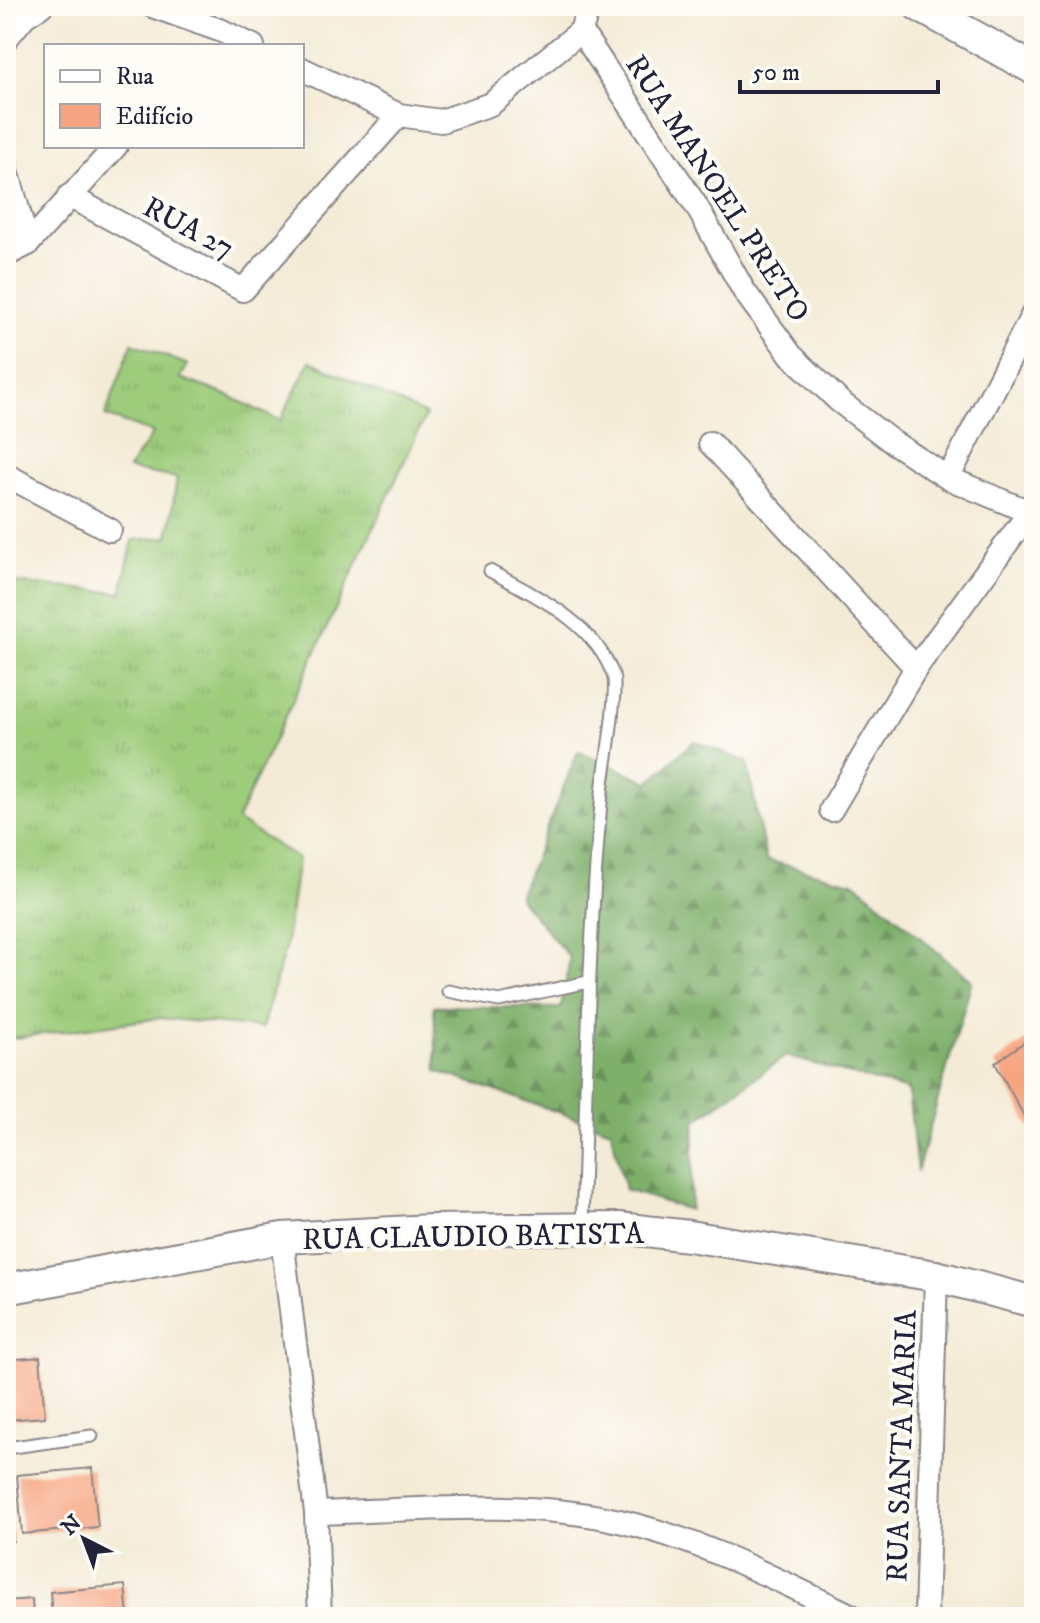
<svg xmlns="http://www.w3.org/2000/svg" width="1040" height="1623" viewBox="0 0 1040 1623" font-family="'IM FELL DW Pica',serif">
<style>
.grass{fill:url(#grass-tufts);stroke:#60775a;stroke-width:2}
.forest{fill:url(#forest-firs);stroke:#506952;stroke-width:2}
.building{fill:#f7a581}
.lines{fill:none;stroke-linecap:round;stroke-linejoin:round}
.lane-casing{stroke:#8b8688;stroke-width:15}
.street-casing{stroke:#8b8688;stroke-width:26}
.secondary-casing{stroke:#8b8688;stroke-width:34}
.lane{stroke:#fff;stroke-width:11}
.street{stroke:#fff;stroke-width:22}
.secondary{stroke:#fff;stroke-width:30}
.labels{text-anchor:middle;stroke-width:8;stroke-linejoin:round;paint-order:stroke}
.street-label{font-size:30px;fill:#22223b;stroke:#fdfcf7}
</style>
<defs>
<pattern id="grass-tufts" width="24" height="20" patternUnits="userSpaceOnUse" patternTransform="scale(2)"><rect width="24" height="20" fill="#9dcc7a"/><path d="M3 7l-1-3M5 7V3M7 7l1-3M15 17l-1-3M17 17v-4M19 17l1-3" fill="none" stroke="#87af6a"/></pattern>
<pattern id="forest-firs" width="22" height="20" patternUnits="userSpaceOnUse" patternTransform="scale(2)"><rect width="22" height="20" fill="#7eb06a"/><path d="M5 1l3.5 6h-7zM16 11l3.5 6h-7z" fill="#678f58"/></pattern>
</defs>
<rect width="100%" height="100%" fill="#fdfcf7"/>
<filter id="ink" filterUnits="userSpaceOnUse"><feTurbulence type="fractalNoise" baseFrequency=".0125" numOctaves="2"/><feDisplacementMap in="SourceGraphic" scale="16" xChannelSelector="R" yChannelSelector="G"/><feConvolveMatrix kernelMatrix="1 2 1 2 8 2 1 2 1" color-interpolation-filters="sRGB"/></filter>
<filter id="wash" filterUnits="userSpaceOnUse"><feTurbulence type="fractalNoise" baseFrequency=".006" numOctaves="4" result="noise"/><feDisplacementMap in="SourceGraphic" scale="32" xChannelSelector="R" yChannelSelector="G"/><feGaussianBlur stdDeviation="1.8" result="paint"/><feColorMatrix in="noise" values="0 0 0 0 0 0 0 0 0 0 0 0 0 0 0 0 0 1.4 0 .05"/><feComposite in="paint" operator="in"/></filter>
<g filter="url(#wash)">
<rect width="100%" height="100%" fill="#f4ebd6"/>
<polygon class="grass" points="132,343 188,365 180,378 229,396 280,421 310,361 426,415 237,820 298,859 285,949 262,1028 160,1018 6,1039 6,582 121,593 133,540 168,537 177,478 128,469 153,433 105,416"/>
<polygon class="forest" points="694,741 747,762 766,860 856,883 972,981 917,1172 908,1090 786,1056 695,1121 690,1210 625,1190 611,1130 437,1071 434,1006 561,1008 570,958 519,897 578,751 649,782"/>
<g id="blocks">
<g class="building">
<polygon points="1034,1035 1034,1134 995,1063"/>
<polygon points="40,1357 45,1417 6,1420 6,1360"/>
<polygon points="92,1468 98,1527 22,1534 17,1475"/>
<polygon points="6,1485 8,1485 13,1541 6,1541"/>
<polygon points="125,1585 128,1617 52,1617 50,1592"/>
<polygon points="32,1599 33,1617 6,1617 6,1601"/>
</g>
</g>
</g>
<g filter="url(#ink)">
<use href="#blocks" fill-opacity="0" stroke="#8b8688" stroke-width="2"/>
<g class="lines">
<defs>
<g id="lane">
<path d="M490,571C536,596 594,622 613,675C618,688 606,764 603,783C588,931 587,1079 582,1227"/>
<polyline points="448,991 499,1001 588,982"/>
<polyline points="6,1448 92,1436"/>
</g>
<g id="street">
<polyline points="152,6 222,31 253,46"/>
<polyline points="589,6 581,31 697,207 744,291 791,355 839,401 891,441 948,478 1034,514"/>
<polyline points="6,39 25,16 41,6"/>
<polyline points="302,69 399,115 441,121 491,104 581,31"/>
<polyline points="6,167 28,244"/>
<polyline points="69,196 243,290 399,115"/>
<polyline points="6,255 28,244 116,146"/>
<polyline points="710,443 916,668"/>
<polyline points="6,475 110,530"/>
<polyline points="948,478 1034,312"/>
<polyline points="831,810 916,668 1029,513"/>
<polyline points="282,1238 316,1513 320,1617"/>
<path d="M316,1513C413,1510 523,1499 619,1521C702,1540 778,1580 854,1617"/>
<polyline points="926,1617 936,1276"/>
</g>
<g id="secondary">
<polyline points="919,6 1034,69"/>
<polyline points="6,1289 282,1238 431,1230 619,1228 689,1236 936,1276 1034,1302"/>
</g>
</defs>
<use href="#lane" class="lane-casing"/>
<use href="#street" class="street-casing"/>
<use href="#secondary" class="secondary-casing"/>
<use href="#lane" class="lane"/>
<use href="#street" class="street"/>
<use href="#secondary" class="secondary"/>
</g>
</g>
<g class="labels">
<g class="street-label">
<text transform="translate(718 188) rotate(57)" y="10">RUA MANOEL PRETO</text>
<text transform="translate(189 227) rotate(28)" y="10">RUA 27</text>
<text transform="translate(473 1236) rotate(-1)" y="10">RUA CLAUDIO BATISTA</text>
<text transform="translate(901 1446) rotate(-88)" y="10">RUA SANTA MARIA</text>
</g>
</g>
<rect width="1040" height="1623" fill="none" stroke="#fdfcf7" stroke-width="32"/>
<rect x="44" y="44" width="260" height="104" fill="#fdfcf7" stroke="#a5a5ac" stroke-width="2"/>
<rect x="60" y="70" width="40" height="12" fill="#ffffff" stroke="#a5a5ac" stroke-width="2"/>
<text x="116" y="84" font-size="24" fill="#22223b">Rua</text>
<rect x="60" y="104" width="40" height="24" fill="#f7a581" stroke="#a5a5ac" stroke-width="2"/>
<text x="116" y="124" font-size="24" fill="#22223b">Edifício</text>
<g transform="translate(84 1539) rotate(318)" stroke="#fdfcf7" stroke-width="6" paint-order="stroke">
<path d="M0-6L14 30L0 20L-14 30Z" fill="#22223b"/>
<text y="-12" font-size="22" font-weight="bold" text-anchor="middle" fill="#22223b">N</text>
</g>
<path d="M740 80v12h198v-12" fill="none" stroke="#22223b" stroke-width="4"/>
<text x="752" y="80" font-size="24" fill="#22223b" stroke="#fdfcf7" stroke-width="6" paint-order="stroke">50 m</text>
</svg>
